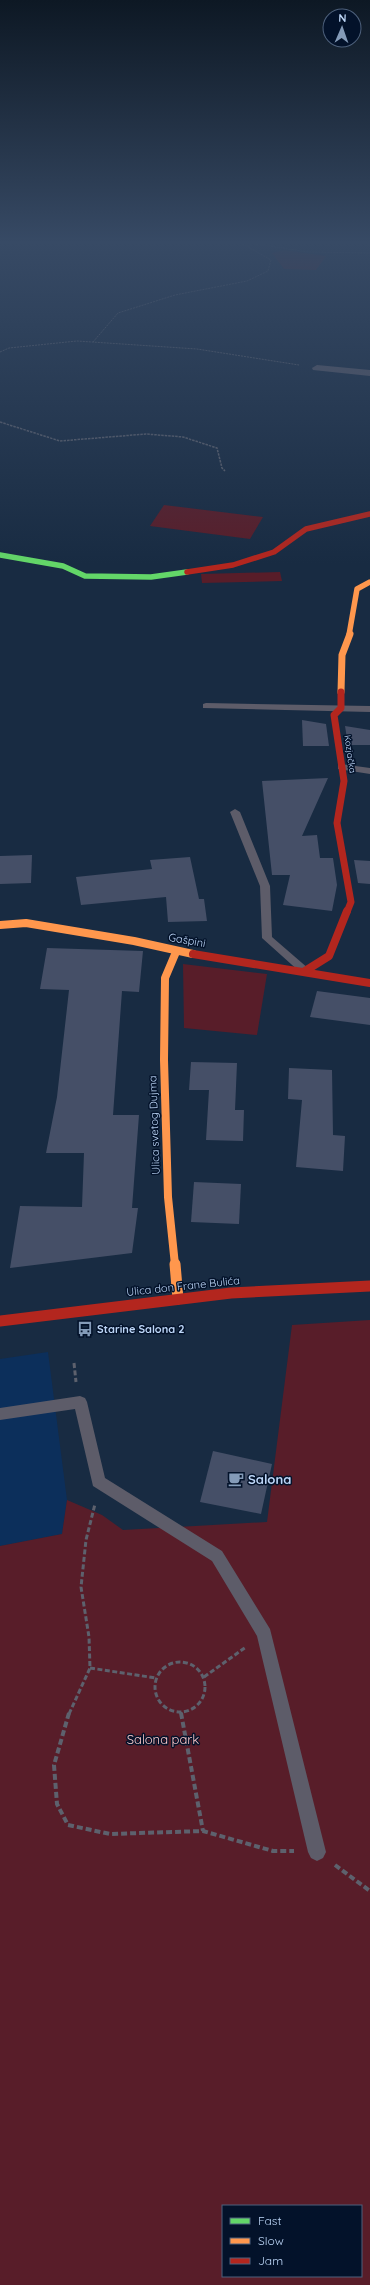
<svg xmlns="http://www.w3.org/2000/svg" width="370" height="2285" viewBox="0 0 370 2285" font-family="Quicksand,sans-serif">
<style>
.built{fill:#0c2f5b}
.green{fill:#581d29;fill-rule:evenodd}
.building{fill:#454f67}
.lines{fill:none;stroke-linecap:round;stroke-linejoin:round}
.path-far3{stroke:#5d616d;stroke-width:1;stroke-dasharray:2 1;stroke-linecap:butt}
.path-far2{stroke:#5d616d;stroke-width:1.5;stroke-dasharray:2.5 1;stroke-linecap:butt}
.path-far1{stroke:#5d616d;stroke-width:3;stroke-dasharray:5 2.5;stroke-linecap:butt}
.path{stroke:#5d616d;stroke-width:4;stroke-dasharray:6 3;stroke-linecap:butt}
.lane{fill:#5d5c69;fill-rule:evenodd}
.street{fill:#5d5c69;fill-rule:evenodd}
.fast{stroke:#63d668;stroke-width:5.5}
.slow-far3{stroke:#ff974d;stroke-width:5.5}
.slow-far2{stroke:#ff974d;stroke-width:7}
.slow-far1{stroke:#ff974d;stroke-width:8}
.slow{stroke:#ff974d;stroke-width:11}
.jam-far3{stroke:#b3261e;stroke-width:5.5}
.jam-far2{stroke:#b3261e;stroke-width:7}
.jam-far1{stroke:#b3261e;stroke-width:8}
.jam{stroke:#b3261e;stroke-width:11}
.labels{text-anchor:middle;stroke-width:3;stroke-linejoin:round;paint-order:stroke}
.far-street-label{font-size:9px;fill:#bed7f8;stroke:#03122a}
.street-label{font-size:11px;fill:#bed7f8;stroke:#03122a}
.poi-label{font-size:11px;font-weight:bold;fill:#bed7f8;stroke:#03122a;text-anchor:start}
.near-poi-label{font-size:13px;font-weight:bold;fill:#bed7f8;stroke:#03122a;text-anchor:start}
.near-park-label{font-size:13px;fill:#fecacb;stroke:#03122a}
</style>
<rect width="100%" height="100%" fill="#182b42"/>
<polygon class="built" points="48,1352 67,1500 62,1534 0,1546 0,1359"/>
<g class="green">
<polygon points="284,250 326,256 316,270 284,269 272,253"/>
<polygon points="164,505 263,517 250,539 150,526"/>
<polygon points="280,572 282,581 202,583 201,574"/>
<polygon points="183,964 267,974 257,1035 184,1028"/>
<path d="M370,1320V2285H0V1546L62,1534L67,1500L102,1515L123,1530L267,1522L292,1325ZM223,2206H361V2276H223Z"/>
</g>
<g class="building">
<polygon points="302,720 326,724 329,746 303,746"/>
<polygon points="345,726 370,730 370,745 348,745"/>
<polygon points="328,778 302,836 317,835 320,858 333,858 337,885 332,911 283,905 290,875 272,875 262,781"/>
<polygon points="32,855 31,883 0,884 0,856"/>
<polygon points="190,857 199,899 204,899 207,921 168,922 166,897 81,905 76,877 152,869 150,860"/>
<polygon points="354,860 370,861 370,884 358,883"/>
<polygon points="47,948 143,951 139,992 122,991 113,1115 139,1115 132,1208 138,1208 132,1253 10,1268 20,1206 82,1207 84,1153 46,1153 57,1097 69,990 40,989"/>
<polygon points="317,991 370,998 370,1025 310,1017"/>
<polygon points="191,1062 237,1063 235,1110 244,1110 243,1141 206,1140 209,1090 189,1090"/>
<polygon points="289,1068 332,1070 333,1135 345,1136 343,1171 296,1167 302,1100 288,1099"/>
<polygon points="194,1182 241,1184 239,1224 191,1222"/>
<polygon points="213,1451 272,1464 261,1514 200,1502"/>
</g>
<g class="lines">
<g class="path-far3">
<polyline points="256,244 308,252 370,253"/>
<polyline points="93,342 118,313 175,295 247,281 268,271 271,260 243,244"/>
<polyline points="0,352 9,348 77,341 197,349 299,365"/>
</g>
<polyline class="path-far2" points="0,422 60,441 146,434 183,437 217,448 222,468 225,471"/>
<g class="path-far1">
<polyline points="74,1363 76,1382"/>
<circle cx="180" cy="1687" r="25"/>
<polyline points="90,1668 156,1678"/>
<polyline points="204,1677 246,1647"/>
<polyline points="181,1712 181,1714"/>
<polyline points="69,1714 90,1668 89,1637 81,1587 86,1540 95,1504"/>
</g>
<g class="path">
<polyline points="69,1713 54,1765 57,1804 68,1825 110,1834 203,1831 273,1851 294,1851"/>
<polyline points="181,1713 203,1831"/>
<polyline points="335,1865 370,1891"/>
</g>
<g class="lane">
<polygon points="206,703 370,706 370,712 203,708 203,704"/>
<polygon points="341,764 370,768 370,774 338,769 338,765"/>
<polygon points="235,809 240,812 270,886 272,937 309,969 310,971 309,973 301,973 262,938 260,886 230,812"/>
<polygon points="80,1396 85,1398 87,1402 105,1478 222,1551 270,1629 326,1852 323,1858 317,1861 311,1858 308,1852 257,1636 212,1561 93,1486 75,1409 0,1420 0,1408"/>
</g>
<polygon class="street" points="317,365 370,370 370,376 313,370 312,368"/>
<polyline class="fast" points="0,555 63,566 85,576 151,577 187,572"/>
<polyline class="slow-far3" points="349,635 357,589 370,582"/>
<polyline class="slow-far2" points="341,692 342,655 350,634"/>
<g class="slow-far1">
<polyline points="0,925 26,923 134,941 193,954"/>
<polyline points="175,1265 168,1197 164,1060 165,978 176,952"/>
</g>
<polyline class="slow" points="175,1264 178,1299"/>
<polyline class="jam-far3" points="187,572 233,565 274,552 306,529 370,514"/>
<polyline class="jam-far2" points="341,692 341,708 334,715 344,781 337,823 351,902 347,912"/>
<g class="jam-far1">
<polyline points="193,954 370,983"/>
<polyline points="305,971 329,956 347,911"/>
</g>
<polyline class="jam" points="0,1321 231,1293 370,1286"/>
</g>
<linearGradient id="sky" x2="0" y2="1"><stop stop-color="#0d1824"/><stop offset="0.43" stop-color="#374a65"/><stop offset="1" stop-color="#374a65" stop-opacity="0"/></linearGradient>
<rect width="370" height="564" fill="url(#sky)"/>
<defs>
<symbol id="bus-bare" viewBox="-9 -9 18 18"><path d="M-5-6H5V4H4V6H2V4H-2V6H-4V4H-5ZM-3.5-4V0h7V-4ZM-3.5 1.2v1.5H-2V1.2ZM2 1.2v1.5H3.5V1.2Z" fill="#849bb8" stroke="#03122a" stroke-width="2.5" paint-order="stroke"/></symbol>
<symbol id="cafe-bare" viewBox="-9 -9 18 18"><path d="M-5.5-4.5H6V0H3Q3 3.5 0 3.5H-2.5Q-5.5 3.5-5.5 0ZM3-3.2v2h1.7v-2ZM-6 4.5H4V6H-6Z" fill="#849bb8" stroke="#03122a" stroke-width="2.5" paint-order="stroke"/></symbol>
</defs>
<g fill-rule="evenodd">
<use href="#bus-bare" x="74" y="1318" width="22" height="22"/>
<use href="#cafe-bare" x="225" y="1468" width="22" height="22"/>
</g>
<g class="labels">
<g class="far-street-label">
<text transform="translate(350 754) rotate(82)" y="3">Kozjačka</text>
</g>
<g class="street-label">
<text transform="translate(187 940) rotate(10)" y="4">Gašpini</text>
<text transform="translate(154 1125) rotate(-92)" y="4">Ulica svetog Dujma</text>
<text transform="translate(183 1286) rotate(-6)" y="4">Ulica don Frane Bulića</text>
</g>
<g class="poi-label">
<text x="97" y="1333">Starine Salona 2</text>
</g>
<g class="near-poi-label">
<text x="248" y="1484">Salona</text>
</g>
<g class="near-park-label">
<text x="163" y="1744">Salona park</text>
</g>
</g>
<rect x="222" y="2205" width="140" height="72" fill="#03122a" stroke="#4e617c"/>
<rect x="230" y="2218" width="20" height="6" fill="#63d668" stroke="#4e617c"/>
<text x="258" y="2225" font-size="12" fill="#bed7f8">Fast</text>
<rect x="230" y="2238" width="20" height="6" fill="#ff974d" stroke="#4e617c"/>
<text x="258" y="2245" font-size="12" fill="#bed7f8">Slow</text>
<rect x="230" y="2258" width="20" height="6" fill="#b3261e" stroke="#4e617c"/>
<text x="258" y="2265" font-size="12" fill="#bed7f8">Jam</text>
<g transform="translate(342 28) rotate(2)"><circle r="19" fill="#03122a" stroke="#4e617c"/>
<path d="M0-3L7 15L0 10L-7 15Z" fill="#849bb8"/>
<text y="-6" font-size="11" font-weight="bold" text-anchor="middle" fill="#bed7f8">N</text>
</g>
</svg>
